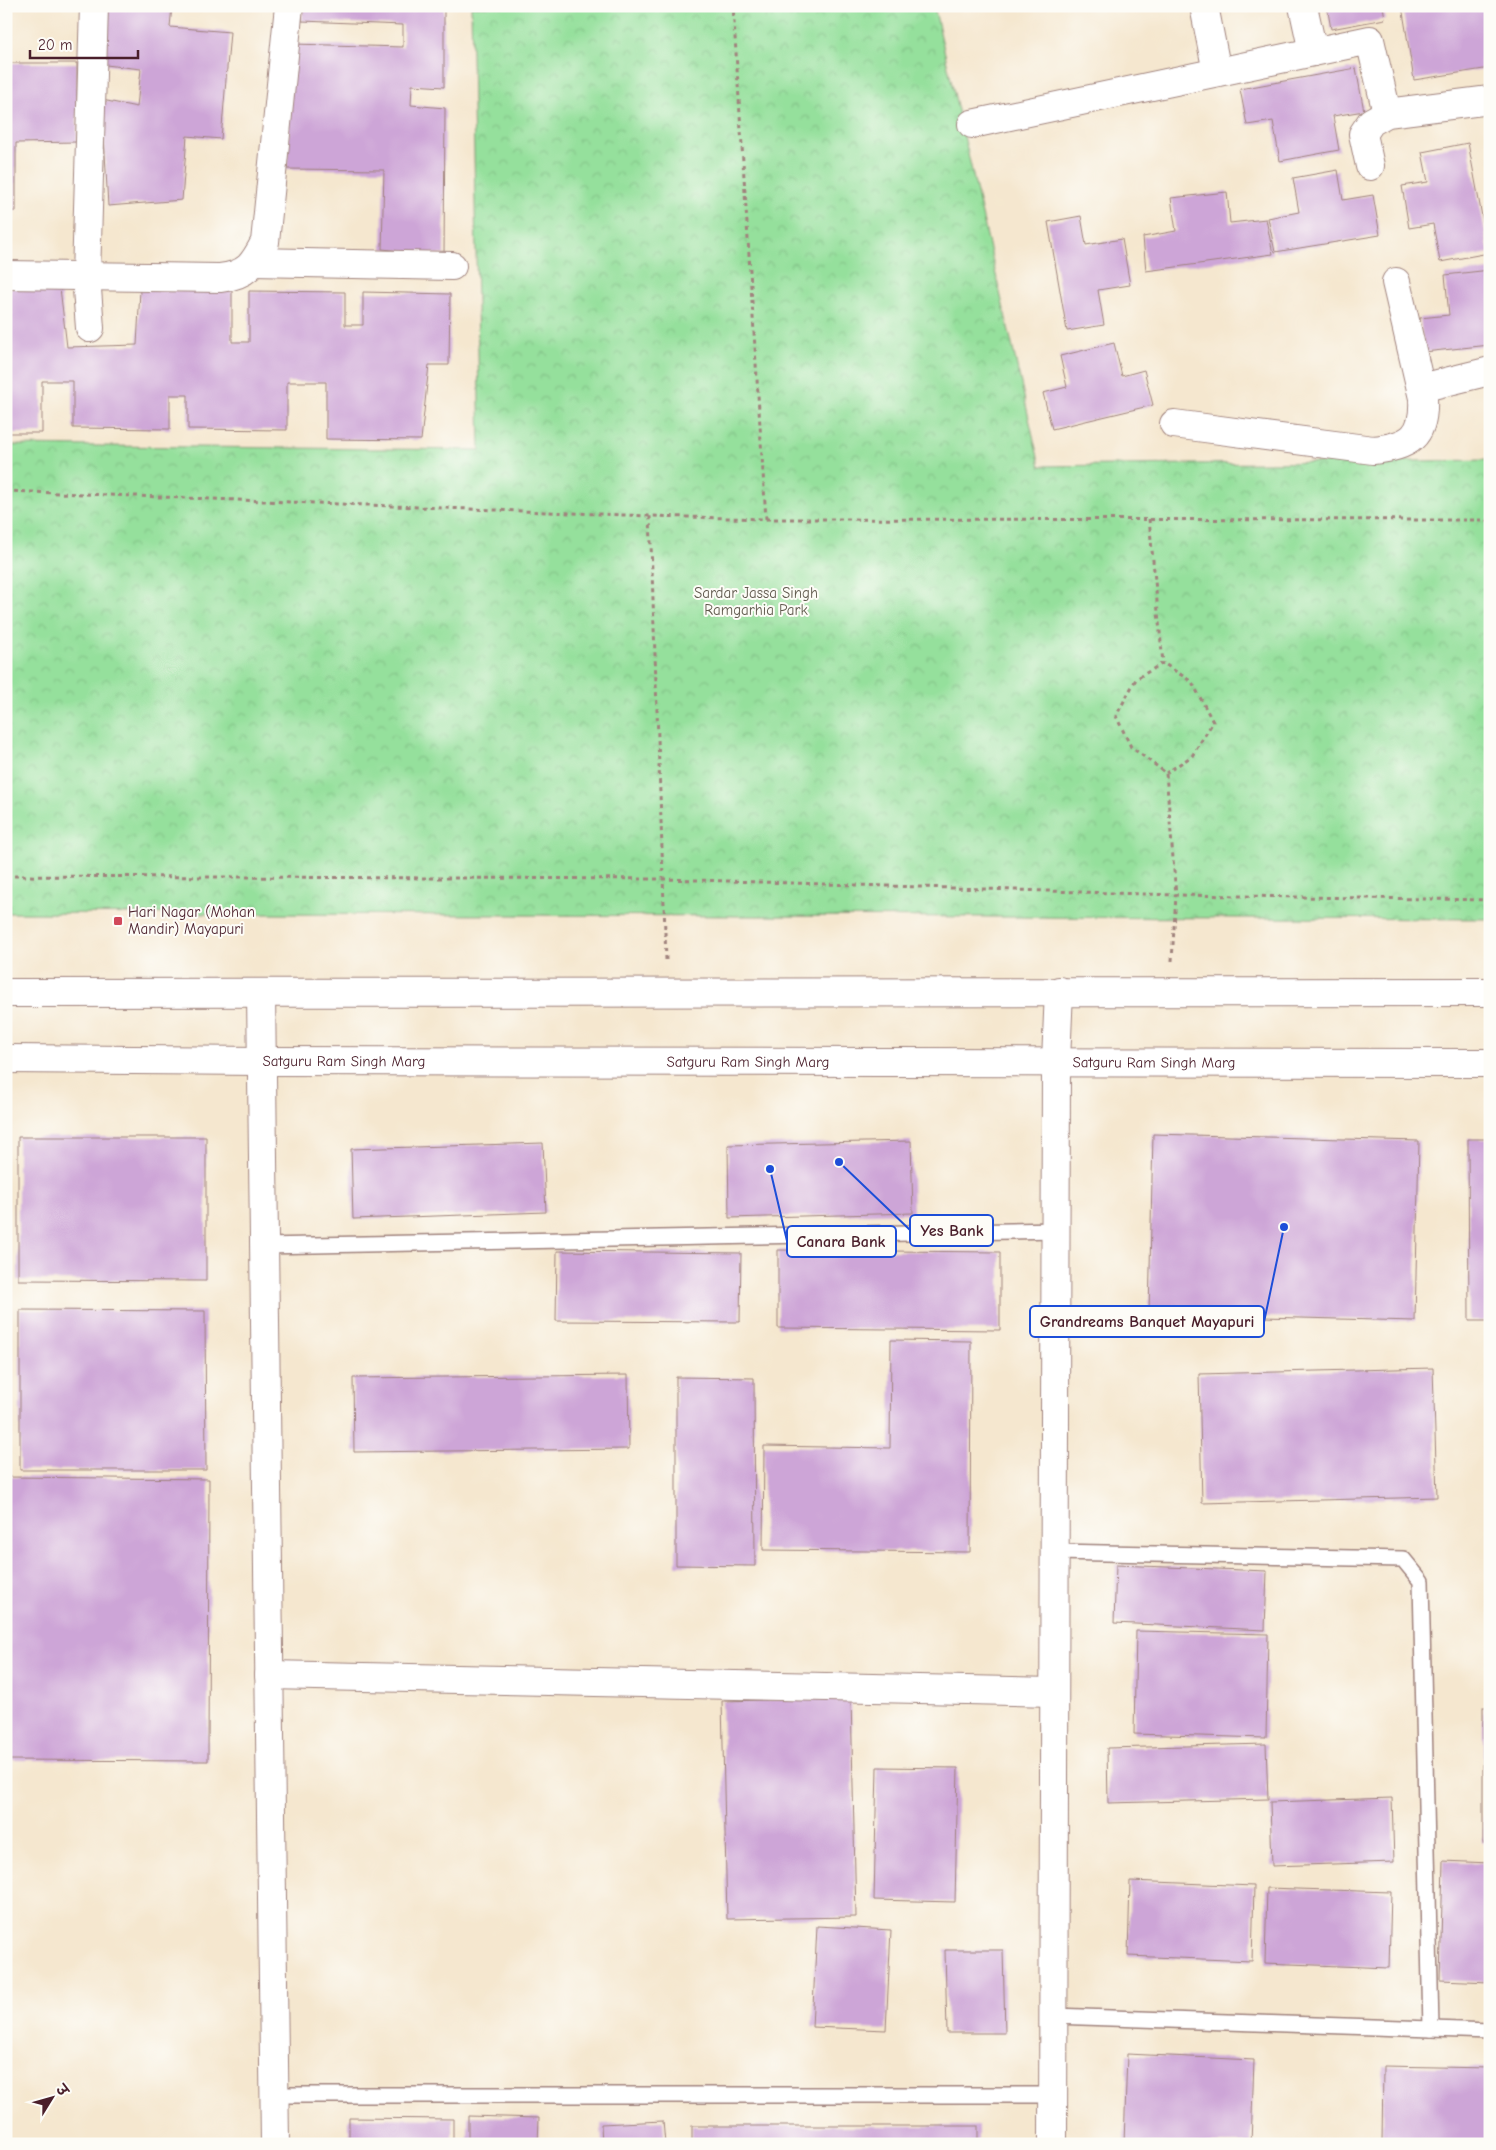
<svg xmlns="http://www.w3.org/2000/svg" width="1496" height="2150" viewBox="0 0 1496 2150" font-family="'Comic Neue','Playpen Sans Deva',sans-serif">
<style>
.park{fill:url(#park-crowns);stroke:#708064}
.building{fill:#cda5d7}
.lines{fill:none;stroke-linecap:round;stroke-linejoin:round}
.service-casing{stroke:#a0837d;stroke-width:18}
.minor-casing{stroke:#a0837d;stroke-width:30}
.secondary-casing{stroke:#a0837d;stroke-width:30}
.path{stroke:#a0837d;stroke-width:3;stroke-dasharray:4 4;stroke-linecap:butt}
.service{stroke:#fff;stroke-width:15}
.minor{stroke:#fff;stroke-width:28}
.secondary{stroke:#fff;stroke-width:28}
.poi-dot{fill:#d1495b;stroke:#fdfcf7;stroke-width:2}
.labels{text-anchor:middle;stroke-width:4;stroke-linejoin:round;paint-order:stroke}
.park-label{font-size:15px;fill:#60594d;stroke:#fdfcf7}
.poi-label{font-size:15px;fill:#4a1f2b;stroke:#fdfcf7;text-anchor:start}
.street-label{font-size:15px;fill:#4a1f2b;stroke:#fdfcf7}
.leader{fill:none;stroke:#1d4ed8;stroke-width:2}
.callout-dot{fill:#1d4ed8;stroke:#fdfcf7;stroke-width:2}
.callout{fill:#fdfcf7;stroke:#1d4ed8;stroke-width:2}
.callout-label{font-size:16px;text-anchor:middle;font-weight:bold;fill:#4a1f2b}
</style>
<defs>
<pattern id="park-crowns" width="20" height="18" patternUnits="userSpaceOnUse" patternTransform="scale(1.25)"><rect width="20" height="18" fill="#95e09c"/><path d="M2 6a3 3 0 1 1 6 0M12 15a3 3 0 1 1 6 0" fill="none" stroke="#82c087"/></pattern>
</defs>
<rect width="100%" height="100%" fill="#fdfcf7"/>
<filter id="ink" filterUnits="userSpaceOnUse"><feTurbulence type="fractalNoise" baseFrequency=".02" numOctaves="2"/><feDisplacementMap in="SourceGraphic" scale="10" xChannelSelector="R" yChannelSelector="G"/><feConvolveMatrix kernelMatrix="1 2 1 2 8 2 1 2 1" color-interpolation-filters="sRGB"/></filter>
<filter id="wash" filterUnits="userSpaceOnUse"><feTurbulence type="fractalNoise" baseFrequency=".0096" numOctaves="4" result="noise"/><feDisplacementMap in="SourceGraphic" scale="20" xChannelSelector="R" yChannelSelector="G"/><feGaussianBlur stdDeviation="1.12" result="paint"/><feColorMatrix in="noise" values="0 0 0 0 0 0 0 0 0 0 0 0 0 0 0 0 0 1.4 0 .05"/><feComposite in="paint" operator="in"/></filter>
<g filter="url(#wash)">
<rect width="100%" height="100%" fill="#f5e7cf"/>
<polygon class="park" points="471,6 934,6 1040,466 1490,460 1490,919 6,913 6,445 480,450"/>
<g id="blocks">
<g class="building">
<polygon points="106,6 172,6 170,27 230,32 221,139 187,136 182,200 108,206 102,100 137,107 141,69 106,65"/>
<polygon points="303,6 444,6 444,87 412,85 411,105 445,108 444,255 382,249 384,170 287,169 293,44 403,47 403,25 302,21"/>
<polygon points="1327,6 1383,6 1385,19 1331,29"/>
<polygon points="1402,6 1490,6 1490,68 1414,80"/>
<polygon points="6,63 77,63 77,142 16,143 16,211 6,211"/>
<polygon points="1356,68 1364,111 1333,116 1339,150 1280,161 1273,121 1247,125 1240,89"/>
<polygon points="1468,143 1489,253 1440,262 1433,224 1409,228 1402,186 1428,182 1422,152"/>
<polygon points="1338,170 1343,200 1373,195 1380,235 1275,252 1268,218 1299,212 1293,178"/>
<polygon points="1227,192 1230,223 1266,219 1273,254 1146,271 1143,237 1176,231 1171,198"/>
<polygon points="1081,216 1086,245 1122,239 1130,285 1098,290 1104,325 1067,331 1048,222"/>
<polygon points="1490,270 1490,345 1424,352 1420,318 1449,315 1445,275"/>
<polygon points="6,288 60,288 67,347 137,345 140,290 232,291 232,342 249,342 249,291 345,292 345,325 363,325 363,292 450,294 449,365 429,365 421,440 326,439 326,382 287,382 287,430 188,429 188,395 170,395 170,429 73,428 73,381 42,381 42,433 6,433"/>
<polygon points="1114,343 1122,376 1144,370 1153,405 1052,429 1043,393 1067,387 1060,356"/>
<polygon points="1153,1134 1419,1141 1415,1321 1149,1314"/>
<polygon points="18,1137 206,1137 206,1281 18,1280"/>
<polygon points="1468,1139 1490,1139 1490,1321 1469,1321"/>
<polygon points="911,1141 913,1213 729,1218 728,1145"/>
<polygon points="543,1143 546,1212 353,1219 351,1149"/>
<polygon points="778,1250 1000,1252 1000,1330 778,1328"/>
<polygon points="557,1251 741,1253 740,1322 556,1321"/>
<polygon points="20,1310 205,1311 206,1470 20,1470"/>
<polygon points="891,1340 971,1341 970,1552 763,1550 764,1446 890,1448"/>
<polygon points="1433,1368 1437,1497 1202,1503 1199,1374"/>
<polygon points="628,1375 629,1449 354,1452 353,1378"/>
<polygon points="676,1377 754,1378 755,1566 676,1565"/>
<polygon points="6,1477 209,1479 208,1761 6,1760"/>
<polygon points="1116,1565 1267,1571 1265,1630 1114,1623"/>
<polygon points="1136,1631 1268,1634 1266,1738 1134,1734"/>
<polygon points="851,1698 856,1917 727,1919 722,1701"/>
<rect x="1483" y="1707" width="7" height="136"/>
<polygon points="1266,1744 1268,1799 1108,1803 1107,1748"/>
<polygon points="877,1767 958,1768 955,1902 874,1900"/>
<polygon points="1392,1798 1394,1862 1272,1866 1270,1802"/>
<polygon points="1443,1861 1490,1863 1490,1982 1440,1980"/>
<polygon points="1130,1881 1254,1886 1252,1961 1128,1956"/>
<polygon points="1267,1888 1391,1892 1389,1968 1265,1963"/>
<polygon points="817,1926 891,1930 886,2030 812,2027"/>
<polygon points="945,1950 1003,1950 1005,2033 947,2033"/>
<polygon points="1127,2054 1254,2060 1251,2144 1124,2144"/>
<polygon points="1383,2066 1490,2068 1490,2144 1382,2144"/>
<polygon points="468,2116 539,2118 538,2144 468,2144"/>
<polygon points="349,2118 453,2119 453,2144 349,2144"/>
<polygon points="663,2121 665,2144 602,2144 601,2124"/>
<rect x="692" y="2126" width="286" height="18"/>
</g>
</g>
</g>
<g filter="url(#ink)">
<use href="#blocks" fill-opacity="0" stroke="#a0837d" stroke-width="1"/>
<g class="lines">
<defs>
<g id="service">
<polyline points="264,1246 1056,1230"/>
<polyline points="1055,1552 1403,1559 1421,1581 1431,2029"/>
<polyline points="1053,2016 1490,2031"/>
<polyline points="274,2095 1053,2095"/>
</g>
<g id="minor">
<polyline points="1204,6 1217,72"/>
<polyline points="1303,6 1313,52"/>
<polyline points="972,124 1370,40 1387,113"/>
<polyline points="1370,166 1363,134 1371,122 1387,113 1490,100"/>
<polyline points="254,262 452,266"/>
<path d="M6,275L220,278C247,275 253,265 265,242L289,6"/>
<polyline points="90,328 86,276 94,6"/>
<polyline points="1421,388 1490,371"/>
<path d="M1174,424L1373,450C1410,446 1425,437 1423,398L1396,282"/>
<polyline points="261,993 275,2144"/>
<polyline points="269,1675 1054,1692"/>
<polyline points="1053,2144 1056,1061 1059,991"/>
</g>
<g id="secondary">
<polyline points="6,993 1490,992"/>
<path id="s1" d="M6,1059L262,1061L1490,1063"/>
</g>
</defs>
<use href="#service" class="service-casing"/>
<use href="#minor" class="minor-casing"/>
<use href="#secondary" class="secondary-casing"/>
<g class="path">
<polyline points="6,491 650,516"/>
<polyline points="766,519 1490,520"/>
<polyline points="1149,519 1163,663"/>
<polyline points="6,876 664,879 1176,895 1166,773 1131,747 1116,716 1136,679 1163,663 1192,682 1213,722 1192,756 1166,773"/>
<polyline points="666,960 650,516 766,519 733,6"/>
<polyline points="1172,961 1176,895 1490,900"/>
</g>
<use href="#service" class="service"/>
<use href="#minor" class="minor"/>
<use href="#secondary" class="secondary"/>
</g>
</g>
<rect class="poi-dot" x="113" y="916" width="10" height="10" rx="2.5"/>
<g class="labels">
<g class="park-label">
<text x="756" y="598">Sardar Jassa Singh<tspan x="756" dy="17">Ramgarhia Park</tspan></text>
</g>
<g class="poi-label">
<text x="128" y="917">Hari Nagar (Mohan<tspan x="128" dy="17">Mandir) Mayapuri</tspan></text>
</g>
<g class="street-label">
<text dy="5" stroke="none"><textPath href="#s1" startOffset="338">Satguru Ram Singh Marg</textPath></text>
<text dy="5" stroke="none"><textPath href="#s1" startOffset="742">Satguru Ram Singh Marg</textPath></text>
<text dy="5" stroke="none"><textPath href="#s1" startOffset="1148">Satguru Ram Singh Marg</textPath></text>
</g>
</g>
<path class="leader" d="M839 1162L910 1230M770 1169L787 1241M1284 1227L1264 1322"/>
<g class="callout-dot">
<circle cx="839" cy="1162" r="5"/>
<circle cx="770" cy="1169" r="5"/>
<circle cx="1284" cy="1227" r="5"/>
</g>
<g class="callout">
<rect x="910" y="1215" width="83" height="31" rx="5"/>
<rect x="787" y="1226" width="109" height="31" rx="5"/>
<rect x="1030" y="1306" width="234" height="31" rx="5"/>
</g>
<g class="callout-label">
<text x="952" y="1236">Yes Bank</text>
<text x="841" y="1247">Canara Bank</text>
<text x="1147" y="1327">Grandreams Banquet Mayapuri</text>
</g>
<rect width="1496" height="2150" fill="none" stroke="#fdfcf7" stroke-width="25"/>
<g transform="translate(52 2098) rotate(53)" stroke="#fdfcf7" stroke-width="4" paint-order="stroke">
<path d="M0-4L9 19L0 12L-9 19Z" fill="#4a1f2b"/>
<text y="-8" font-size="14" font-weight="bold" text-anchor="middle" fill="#4a1f2b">उ</text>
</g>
<path d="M30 50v8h108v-8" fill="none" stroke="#4a1f2b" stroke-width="2.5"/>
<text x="38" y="50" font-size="15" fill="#4a1f2b" stroke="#fdfcf7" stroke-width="4" paint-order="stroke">20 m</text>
</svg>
